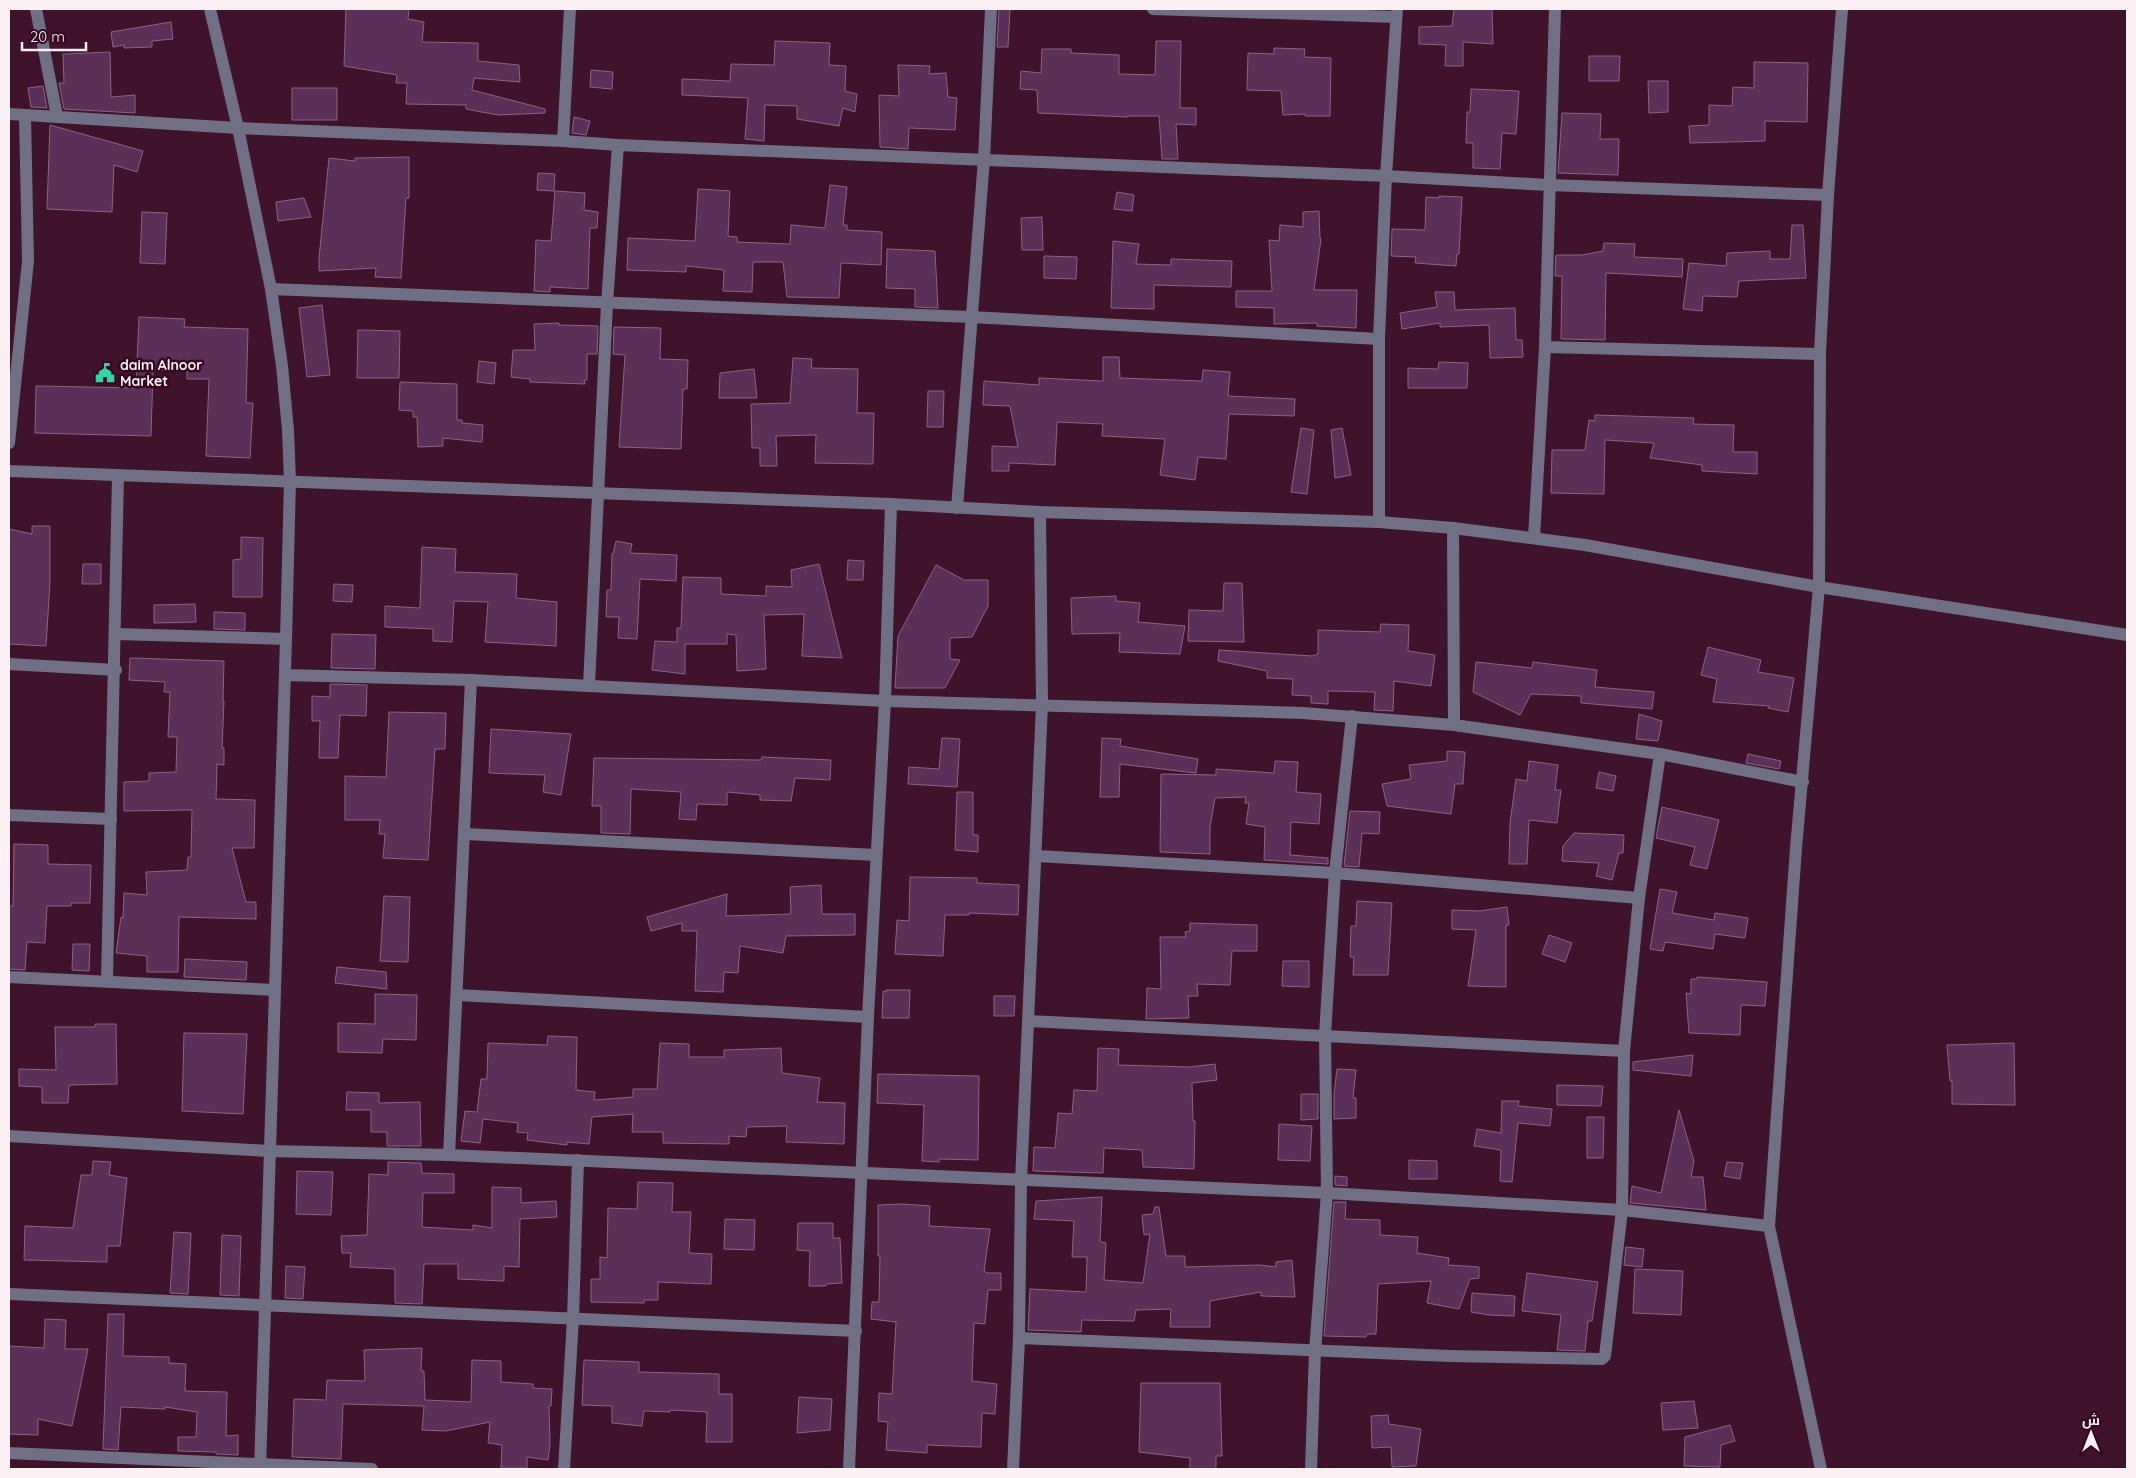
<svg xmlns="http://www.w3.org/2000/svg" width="2136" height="1478" viewBox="0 0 2136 1478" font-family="Quicksand,Cairo,sans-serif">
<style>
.building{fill:#5b3058;stroke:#8b6388}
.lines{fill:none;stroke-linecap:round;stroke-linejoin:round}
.minor{stroke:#716f85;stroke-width:12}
.labels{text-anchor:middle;stroke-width:5;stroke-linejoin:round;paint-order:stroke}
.poi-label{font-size:14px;font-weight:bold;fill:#fcf0f5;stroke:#340921;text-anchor:start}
</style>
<rect width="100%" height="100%" fill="#3f132b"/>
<g class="building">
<polygon points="346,9 409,9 408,19 424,22 422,42 478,43 478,61 519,65 520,82 474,78 472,90 545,109 545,113 498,115 466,109 466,105 406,104 407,83 396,83 397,75 344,66"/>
<polygon points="999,9 1010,9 1008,47 997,47"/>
<polygon points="1454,9 1492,9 1493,44 1463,42 1463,66 1445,66 1446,45 1419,44 1419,27 1452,26"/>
<polygon points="171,22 173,39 152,41 152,47 124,48 124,45 113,47 111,32"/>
<polygon points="775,41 830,43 829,65 846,66 845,91 857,94 855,112 843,108 839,126 797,119 797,106 765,105 764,141 745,139 748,98 682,95 682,79 730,81 731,64 774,65"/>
<polygon points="1156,41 1181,41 1180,108 1196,108 1196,125 1176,124 1178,159 1162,159 1159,116 1128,116 1128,117 1038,113 1037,90 1020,89 1021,71 1041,73 1042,49 1071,49 1071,53 1119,55 1119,74 1155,75"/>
<polygon points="1274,48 1305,49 1304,57 1331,58 1330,116 1305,116 1305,114 1283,115 1281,91 1247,90 1248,53 1274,54"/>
<polygon points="110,52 111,97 135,95 135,113 64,109 59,83 64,83 63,54"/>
<polygon points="1589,56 1620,56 1619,81 1589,81"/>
<polygon points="1754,62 1808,63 1807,122 1765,121 1765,141 1690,143 1689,126 1709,125 1709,105 1732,106 1733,87 1754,88"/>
<polygon points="898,65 930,66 929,74 946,73 948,97 957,98 955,130 909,128 908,149 880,147 879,95 899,96"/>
<polygon points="591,70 613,72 612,89 590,87"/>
<polygon points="1648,81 1668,81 1668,112 1649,113"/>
<polygon points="43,86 47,108 31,107 28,88"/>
<rect x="292" y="88" width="45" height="32"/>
<polygon points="1471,89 1519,91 1516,134 1502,133 1500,169 1473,168 1473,143 1466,143 1467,112 1470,112"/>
<polygon points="1562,113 1601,114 1600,139 1619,139 1618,175 1558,173"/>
<polygon points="574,117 590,121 586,135 572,133"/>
<polygon points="50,125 143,151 137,172 114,165 112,212 47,209"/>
<polygon points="409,157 409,198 406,198 401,278 375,277 376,268 319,271 319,258 329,158 355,161 355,158"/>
<polygon points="538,173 555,174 554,191 537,190"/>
<polygon points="830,185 847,187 843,225 847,225 847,230 882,232 881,265 841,263 839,298 787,297 783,262 753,262 752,292 723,291 724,270 686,266 686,272 627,270 628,238 695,241 698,189 730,191 728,236 737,237 737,242 790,244 791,225 825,228"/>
<polygon points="555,191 585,193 584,210 598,212 597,228 590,228 588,289 550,287 550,292 534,291 536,240 551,241"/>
<polygon points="1117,192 1134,195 1132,211 1114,209"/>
<polygon points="1439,196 1462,197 1459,254 1457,254 1456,266 1415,263 1416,257 1391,256 1392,229 1425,230 1426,197 1439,198"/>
<polygon points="304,198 311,217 278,221 276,202"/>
<polygon points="1319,211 1320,238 1321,239 1314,290 1357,290 1356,328 1317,326 1317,323 1274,324 1274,308 1236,307 1236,291 1272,291 1269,240 1279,241 1280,225 1303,227 1303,212"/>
<polygon points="142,212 167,213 165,264 140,263"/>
<polygon points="1042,217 1043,250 1022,250 1021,218"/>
<polygon points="1792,225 1803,225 1806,278 1739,281 1737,297 1703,296 1702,311 1683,309 1689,263 1726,266 1727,253 1770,251 1770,259 1790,259"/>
<polygon points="1113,241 1139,244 1136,264 1171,265 1171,259 1232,261 1231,287 1154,285 1154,309 1111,308"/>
<polygon points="1604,243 1635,244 1634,257 1683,259 1682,277 1606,273 1605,340 1561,339 1562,276 1555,276 1556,255 1582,255 1603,251"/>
<polygon points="887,249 935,251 938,308 915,307 915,289 886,288"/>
<polygon points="1044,256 1077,257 1076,279 1044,278"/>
<polygon points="1435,292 1454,292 1455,310 1515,308 1516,340 1522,340 1523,357 1490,358 1489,325 1440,327 1440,323 1402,329 1400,313 1437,307"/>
<polygon points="322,305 330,375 307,377 299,308"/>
<polygon points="139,317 185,319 184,327 248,329 246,403 253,403 250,458 206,456 209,379 187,379 187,371 153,370 151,436 35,433 36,386 136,388"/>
<polygon points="559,323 559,325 598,326 597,354 587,354 587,380 584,380 585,384 530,382 530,379 511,377 513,350 535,350 534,324"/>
<polygon points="614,327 661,328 660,359 688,360 687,389 683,389 681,449 619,447 625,355 613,354"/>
<polygon points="358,330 400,331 399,378 357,378"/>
<polygon points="1103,357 1119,357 1120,378 1202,381 1203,370 1230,372 1228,396 1295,399 1294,416 1229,414 1226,459 1198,457 1195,480 1160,475 1165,439 1102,436 1103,424 1057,422 1055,465 1009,463 1009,471 992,471 992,446 1018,447 1010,406 983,405 984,381 1039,385 1039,378 1103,381"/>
<polygon points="793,358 812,359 811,368 858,369 857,413 874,413 873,464 815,463 816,435 776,436 777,466 760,466 760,448 752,448 751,404 790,403"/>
<polygon points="479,361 496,363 494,384 477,382"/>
<polygon points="1439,362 1468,363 1467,388 1408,388 1408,368 1438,369"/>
<polygon points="754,369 757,398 719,398 720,373"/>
<polygon points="400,382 457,384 457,420 462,420 462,423 483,425 482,442 443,438 443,446 418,447 417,417 413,417 413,411 399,410"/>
<polygon points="928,391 944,391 943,427 927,427"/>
<polygon points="1595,415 1694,418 1693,424 1734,425 1733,452 1757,452 1757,474 1702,471 1702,465 1650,458 1654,443 1605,440 1604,494 1551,493 1552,450 1585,450 1589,420 1595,421"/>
<polygon points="1301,428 1314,430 1307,494 1291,492"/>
<polygon points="1342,428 1351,475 1335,478 1331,430"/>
<polygon points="32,526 50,526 50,582 46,646 9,644 9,529 32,534"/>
<polygon points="241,537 263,538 262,597 233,597 233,560 241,559"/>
<polygon points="616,541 632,544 630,553 677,555 676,581 640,579 637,639 618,638 619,617 606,617 607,590 611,590 612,554 613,554"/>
<polygon points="422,547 456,549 455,572 517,574 516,598 557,602 556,646 485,642 488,602 454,601 452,642 433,641 433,629 385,627 385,606 420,608"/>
<polygon points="848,560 864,561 863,580 847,580"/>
<polygon points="83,564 101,564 101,584 82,584"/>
<polygon points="819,564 842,658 802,656 804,614 764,615 766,669 737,671 736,635 727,634 727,644 685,644 685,674 652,670 655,641 677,642 677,628 681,628 683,577 721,578 721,594 766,596 766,586 792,587 791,570"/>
<polygon points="936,565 964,580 988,580 988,606 972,637 950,638 950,659 960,660 945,688 895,688 898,636"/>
<polygon points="1224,583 1242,583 1244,642 1188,641 1189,610 1223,611"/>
<polygon points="334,584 353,585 352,602 333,601"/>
<polygon points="1116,596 1116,601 1140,603 1138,622 1185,626 1180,654 1119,652 1120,633 1072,634 1071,598"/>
<polygon points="195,604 196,622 154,623 154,605"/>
<polygon points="214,612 245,613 245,630 214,629"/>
<polygon points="1381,624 1409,625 1408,651 1435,655 1431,686 1394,681 1393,711 1374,710 1375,692 1328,691 1328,704 1311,703 1311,696 1292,695 1293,679 1267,678 1267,671 1218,661 1219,650 1312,656 1318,654 1318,630 1380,632"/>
<polygon points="332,634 376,635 375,669 331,668"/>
<polygon points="1708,647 1761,660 1758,672 1794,678 1788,712 1768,708 1769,706 1713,702 1717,679 1701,675"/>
<polygon points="130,658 224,661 223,701 224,701 222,748 224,748 224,765 217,764 216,799 255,800 254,848 232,848 246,902 256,902 256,919 179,917 178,972 147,972 147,956 116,953 121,917 123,918 124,893 147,895 146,872 187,870 188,857 191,857 192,810 124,811 124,782 149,781 149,773 176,772 177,737 168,737 170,692 164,692 165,682 129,680"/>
<polygon points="1476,662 1532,668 1533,662 1597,670 1595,687 1654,692 1652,709 1581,703 1581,696 1531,694 1520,715 1473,692"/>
<polygon points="330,684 367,685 366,716 340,715 338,758 319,758 320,721 312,721 312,696 330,697"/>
<polygon points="389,712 446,713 445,749 435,749 428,860 383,858 385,834 379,834 380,820 345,820 345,776 386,777"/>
<polygon points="1639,714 1662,721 1658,741 1636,739"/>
<polygon points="491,729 571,734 561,795 543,792 545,775 489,773"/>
<polygon points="942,738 960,739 957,787 908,784 909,767 939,769"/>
<polygon points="1102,738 1121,739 1120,746 1198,759 1196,773 1120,764 1119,797 1100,797"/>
<polygon points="1447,751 1465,752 1463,784 1455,784 1451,814 1387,806 1382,784 1411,779 1409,765 1447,761"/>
<polygon points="1748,754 1781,761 1779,769 1746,763"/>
<polygon points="762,757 831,760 830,780 795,778 791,801 760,800 760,795 727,792 727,805 697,804 696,820 679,819 681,792 631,789 630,834 601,833 601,806 592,806 594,758 761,760"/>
<polygon points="1275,761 1298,762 1296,792 1321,794 1319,824 1291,822 1290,855 1328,858 1328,864 1264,860 1265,827 1246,824 1249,803 1245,803 1246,797 1215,798 1210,827 1210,854 1160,852 1161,774 1216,775 1216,769 1274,773"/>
<polygon points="1529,761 1558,765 1555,790 1561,790 1557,823 1529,820 1527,864 1509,864 1510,823 1516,779 1527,781"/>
<polygon points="1599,772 1616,776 1613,791 1596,788"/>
<polygon points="957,792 973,792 973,835 978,835 978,852 955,850"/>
<polygon points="1662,807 1719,820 1707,869 1690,865 1695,847 1656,838"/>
<polygon points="1350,811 1380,812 1379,834 1362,833 1359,867 1344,866"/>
<polygon points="1574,833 1624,835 1623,853 1619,853 1612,880 1596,876 1599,863 1562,861 1563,846"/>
<polygon points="14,844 48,845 48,864 91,865 90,903 71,903 71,906 47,906 45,943 27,942 25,970 9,969 9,906 13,906"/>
<polygon points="910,877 977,878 977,883 1019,885 1018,915 969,913 969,915 945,915 943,956 895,954 897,920 909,921"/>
<polygon points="821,885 822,914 855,914 855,935 786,936 783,953 740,946 738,973 724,972 723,992 695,991 697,931 682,931 682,923 651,931 647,917 727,894 726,916 791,914 790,887"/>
<polygon points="1660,889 1677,892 1672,913 1714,920 1715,913 1748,918 1745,938 1715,934 1713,949 1665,942 1663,951 1650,949"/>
<polygon points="384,896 410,897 408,962 380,961"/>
<polygon points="1357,901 1392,903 1388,975 1353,975 1354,957 1350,957 1351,926 1356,926"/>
<polygon points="1507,907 1509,925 1506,925 1506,987 1468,986 1476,930 1452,929 1452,910 1479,911"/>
<polygon points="1190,923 1257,925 1257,951 1232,951 1230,985 1197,984 1198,996 1188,996 1189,1018 1146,1019 1147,988 1161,989 1160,937 1186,937 1185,932 1190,931"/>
<polygon points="1549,935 1572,943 1565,962 1542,954"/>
<polygon points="73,944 90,944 89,971 72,970"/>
<polygon points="185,959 247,962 246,980 184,977"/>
<polygon points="1283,961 1309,961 1309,987 1282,986"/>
<polygon points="337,967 386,972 387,989 335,983"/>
<polygon points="1697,977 1767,982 1765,1006 1741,1005 1740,1035 1689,1033 1686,993 1691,994 1691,979 1697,979"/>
<polygon points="886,990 910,990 909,1018 882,1018 883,991 886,992"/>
<polygon points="375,994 417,995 416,1040 383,1039 382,1053 338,1052 338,1023 375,1024"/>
<polygon points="994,996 1015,996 1014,1016 994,1016"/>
<polygon points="95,1024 116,1024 117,1084 69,1085 68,1103 42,1103 42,1087 19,1086 19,1069 56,1070 55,1027 95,1027"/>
<polygon points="184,1033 247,1034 243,1114 182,1111"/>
<polygon points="548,1036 577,1037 576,1090 595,1092 594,1100 633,1097 633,1089 657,1089 660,1043 689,1044 689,1057 724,1057 724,1050 781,1048 782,1073 820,1078 817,1102 845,1103 844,1144 786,1142 787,1126 747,1127 746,1137 729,1136 729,1144 663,1143 663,1132 632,1132 633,1114 592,1117 589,1144 567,1142 567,1145 527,1140 528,1133 517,1132 518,1123 483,1119 480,1143 461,1141 465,1111 477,1112 481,1079 487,1079 488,1043 547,1045"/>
<polygon points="2014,1043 2015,1105 1952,1104 1952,1081 1950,1081 1947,1045"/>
<polygon points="1098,1048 1119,1049 1118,1065 1189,1067 1215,1064 1217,1080 1192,1083 1193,1121 1195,1121 1194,1169 1143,1167 1142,1150 1104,1148 1103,1173 1033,1171 1034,1147 1055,1148 1058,1113 1072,1114 1074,1090 1097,1091"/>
<polygon points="1693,1055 1691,1076 1633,1070 1633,1062"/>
<polygon points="1337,1069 1356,1070 1353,1098 1356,1098 1356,1118 1334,1119 1334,1094"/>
<polygon points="878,1074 979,1076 978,1160 939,1159 939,1162 922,1161 924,1105 877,1103"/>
<polygon points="1557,1085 1603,1086 1601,1106 1557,1105"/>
<polygon points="347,1092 379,1093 379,1103 420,1102 421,1146 387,1146 387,1132 371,1132 371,1110 346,1110"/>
<polygon points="1301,1094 1318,1094 1318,1119 1301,1120"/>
<polygon points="1502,1101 1519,1101 1518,1106 1552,1109 1550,1126 1518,1123 1512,1182 1500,1181 1501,1150 1474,1146 1477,1129 1501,1133"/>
<polygon points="1679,1110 1694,1161 1691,1177 1703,1177 1706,1210 1630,1203 1632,1186 1661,1193"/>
<polygon points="1587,1117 1604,1117 1603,1158 1587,1158"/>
<polygon points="1279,1124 1312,1126 1310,1161 1278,1160"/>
<polygon points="1409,1160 1437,1161 1437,1179 1409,1179"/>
<polygon points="93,1161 111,1162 109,1175 127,1178 120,1246 107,1246 107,1262 24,1260 25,1226 73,1228 81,1175 92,1175"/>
<polygon points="388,1162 421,1163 422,1173 454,1174 454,1193 423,1193 422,1227 473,1230 473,1225 492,1228 492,1187 521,1188 521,1203 556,1201 557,1217 520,1219 519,1267 504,1266 504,1281 458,1279 458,1264 424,1264 422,1304 395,1303 395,1269 350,1267 351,1253 342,1253 341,1236 367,1235 369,1174 388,1175"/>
<polygon points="1727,1162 1743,1163 1740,1179 1724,1176"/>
<polygon points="297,1171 333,1172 331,1215 296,1214"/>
<polygon points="1335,1176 1347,1177 1347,1186 1335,1185"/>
<polygon points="638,1182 673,1183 672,1212 691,1212 689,1253 712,1254 711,1284 658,1282 658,1300 644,1300 644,1303 591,1302 591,1279 600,1279 600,1257 607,1258 608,1208 637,1209"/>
<polygon points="1102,1197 1100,1242 1106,1243 1104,1280 1143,1283 1150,1234 1144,1235 1142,1215 1153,1214 1155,1207 1159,1207 1166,1256 1185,1256 1185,1267 1260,1265 1276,1267 1276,1262 1292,1260 1295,1297 1261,1296 1261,1292 1210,1301 1210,1327 1170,1327 1171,1309 1136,1310 1134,1321 1082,1320 1081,1332 1028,1330 1030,1289 1086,1292 1087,1257 1072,1257 1074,1221 1034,1219 1036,1201"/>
<polygon points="1334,1202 1346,1202 1345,1219 1380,1220 1380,1235 1418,1237 1417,1253 1449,1258 1448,1265 1479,1267 1479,1278 1470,1279 1459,1309 1427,1303 1431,1281 1378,1284 1376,1334 1367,1334 1366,1337 1324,1336"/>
<polygon points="903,1204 930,1206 929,1226 990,1229 984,1271 987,1273 1001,1273 1001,1290 988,1290 985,1324 974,1323 972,1381 997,1384 995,1414 982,1413 981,1447 927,1445 927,1453 886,1450 888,1422 878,1421 879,1393 892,1394 896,1322 871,1319 872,1302 879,1302 880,1256 878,1256 878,1205"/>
<polygon points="725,1219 755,1220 754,1250 724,1249"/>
<polygon points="798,1223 833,1223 833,1238 840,1238 842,1283 826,1284 826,1286 809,1286 810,1251 797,1250"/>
<polygon points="174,1232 191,1233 188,1294 170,1293"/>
<polygon points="222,1235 241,1236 239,1296 220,1295"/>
<polygon points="1626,1247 1644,1249 1642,1267 1624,1265"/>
<polygon points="286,1266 305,1267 303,1299 285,1298"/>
<polygon points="1635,1269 1683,1271 1681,1315 1633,1313"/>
<polygon points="1527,1273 1598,1282 1592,1321 1588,1321 1585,1351 1557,1350 1561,1315 1522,1311"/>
<polygon points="1472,1293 1515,1296 1514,1316 1489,1315 1471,1312"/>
<polygon points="108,1314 124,1314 123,1356 169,1357 169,1363 186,1364 185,1391 227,1392 226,1436 238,1435 238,1455 216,1454 216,1452 178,1451 178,1437 196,1437 197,1412 165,1407 165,1409 121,1407 118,1450 103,1449"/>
<polygon points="45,1319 66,1320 65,1349 88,1349 72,1426 38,1419 38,1435 9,1434 9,1346 44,1348"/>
<polygon points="422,1348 421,1371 424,1371 425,1400 471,1402 472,1360 501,1361 501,1382 533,1384 533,1388 552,1389 551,1406 549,1406 550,1444 548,1460 527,1457 527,1468 501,1468 502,1445 488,1443 490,1422 446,1431 422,1430 424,1406 343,1404 341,1459 292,1457 294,1399 326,1400 327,1380 365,1381 364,1350"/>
<polygon points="584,1360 639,1362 639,1372 719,1374 719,1394 732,1394 732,1442 706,1442 707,1412 670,1410 670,1412 644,1411 642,1426 612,1423 612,1406 582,1405"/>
<polygon points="1141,1383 1220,1383 1222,1456 1216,1456 1216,1469 1190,1469 1190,1458 1139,1452"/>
<polygon points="799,1397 832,1399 830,1430 797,1433"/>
<polygon points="1694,1401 1698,1428 1663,1430 1661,1403"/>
<polygon points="1388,1415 1389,1424 1421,1429 1416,1466 1392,1467 1391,1447 1372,1448 1371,1416"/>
<polygon points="1730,1425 1735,1441 1721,1445 1720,1467 1684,1466 1685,1437"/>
</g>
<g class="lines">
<g class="minor">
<polyline points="36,9 57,116"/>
<polyline points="210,9 238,128 271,289 282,366 288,430 290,481 286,639 260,1469"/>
<polyline points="1153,9 1396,17"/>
<polyline points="9,114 238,128 563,141 618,145 1386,176 1549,185 1828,195"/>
<polyline points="563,141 570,9"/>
<polyline points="271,289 971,317 1379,339"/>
<polyline points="1545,347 1820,354"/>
<polyline points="9,443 28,261 25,115"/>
<polyline points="9,471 891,504 1040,512 1379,522 1453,528 1585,545 1819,587 2127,635"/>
<polyline points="957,508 984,159 991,9"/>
<polyline points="1379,522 1379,339 1386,176 1397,9"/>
<polyline points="1453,528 1454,725"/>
<polyline points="1534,538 1545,347 1555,9"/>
<polyline points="116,634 286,639"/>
<polyline points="9,664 116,670"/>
<polyline points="285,675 471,680 885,701 1303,713 1454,725 1660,754 1803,782"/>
<polyline points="589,686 607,304 618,145"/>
<polyline points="9,815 111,819"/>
<polyline points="465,834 876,855"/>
<polyline points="1037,856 1335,873 1639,898"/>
<polyline points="9,977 275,990"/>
<polyline points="107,981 118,476"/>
<polyline points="457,995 868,1017"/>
<polyline points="1029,1021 1624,1051"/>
<polyline points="9,1136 269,1151 449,1155 1327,1193 1622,1210 1769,1226 1796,848 1819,587 1820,354 1828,195 1842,9"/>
<polyline points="449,1155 471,680"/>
<polyline points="1769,1226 1821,1469"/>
<polyline points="9,1294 856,1331"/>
<polyline points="1019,1338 1450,1356 1602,1359 1605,1356 1622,1210 1624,1051 1639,898 1660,754"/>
<polyline points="9,1453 372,1469"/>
<polyline points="564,1469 573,1319 578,1160"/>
<polyline points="849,1469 868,1017 885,701 891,504"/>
<polyline points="1013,1469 1019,1338 1021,1181 1042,705 1040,512"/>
<polyline points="1311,1469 1315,1351 1327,1193 1325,1035 1335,873 1352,716"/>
</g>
</g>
<defs>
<symbol id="civic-bare" viewBox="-9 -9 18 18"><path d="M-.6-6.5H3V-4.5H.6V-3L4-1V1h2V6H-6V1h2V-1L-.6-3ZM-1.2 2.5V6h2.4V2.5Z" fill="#32d4a8" stroke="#340921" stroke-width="2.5" paint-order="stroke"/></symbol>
</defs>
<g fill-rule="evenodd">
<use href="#civic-bare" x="91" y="359" width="28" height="28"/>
</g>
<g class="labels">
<g class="poi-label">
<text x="120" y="370">daim Alnoor<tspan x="120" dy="16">Market</tspan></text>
</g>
</g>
<rect width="2136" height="1478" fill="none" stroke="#fcf0f5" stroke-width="20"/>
<g transform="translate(2091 1433)" stroke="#340921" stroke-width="4" paint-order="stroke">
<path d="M0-4L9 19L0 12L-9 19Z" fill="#fcf0f5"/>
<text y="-8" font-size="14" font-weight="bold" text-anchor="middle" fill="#fcf0f5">ش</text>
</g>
<path d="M22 42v8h64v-8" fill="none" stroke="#fcf0f5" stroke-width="2.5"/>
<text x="30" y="42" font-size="15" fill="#fcf0f5" stroke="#340921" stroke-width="4" paint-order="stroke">20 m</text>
</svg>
